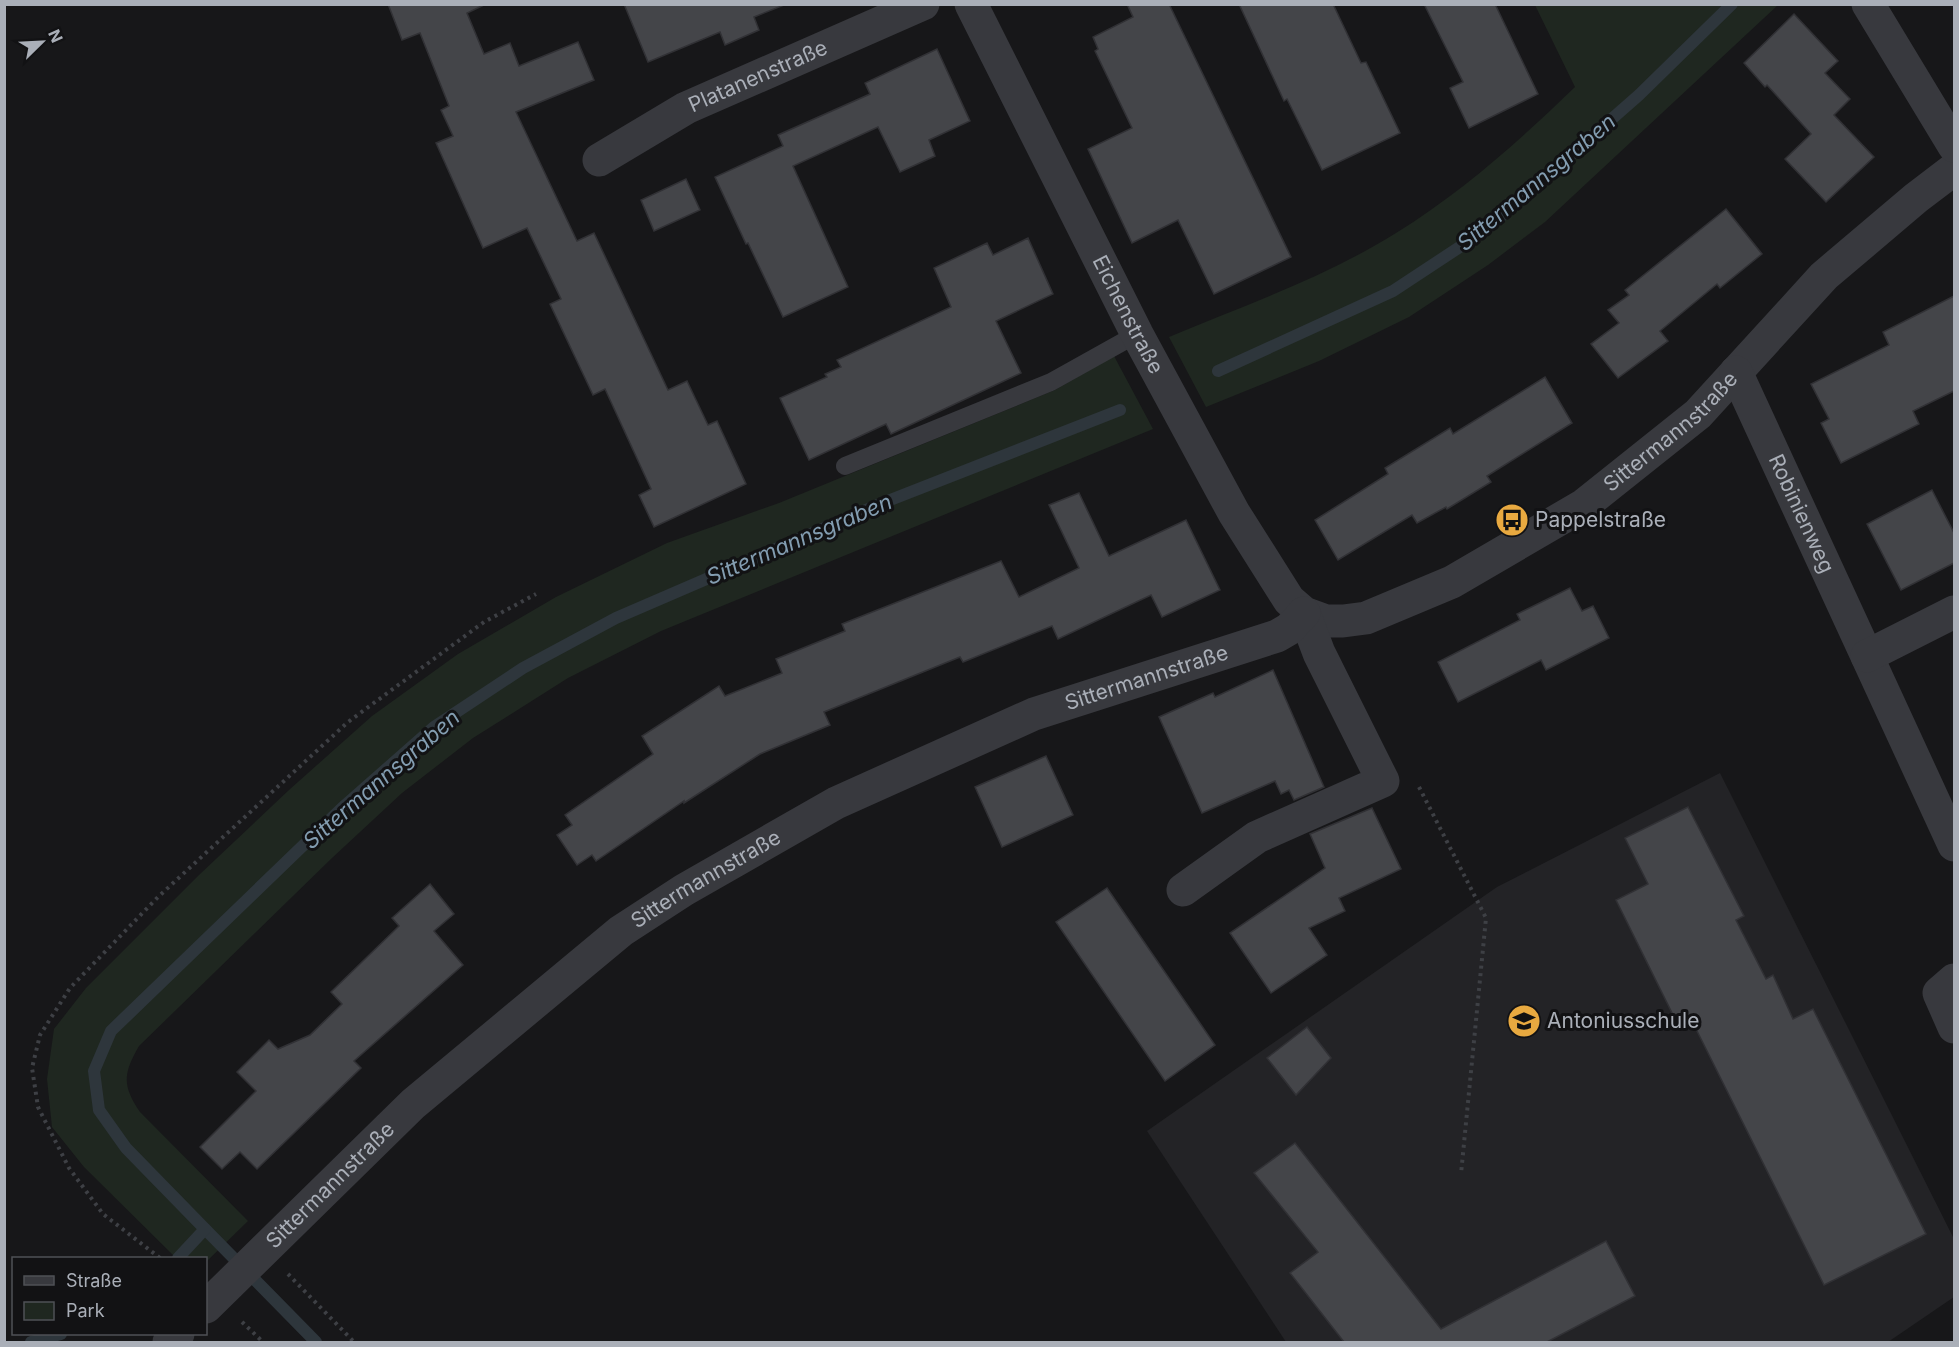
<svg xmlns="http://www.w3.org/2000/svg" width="1959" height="1347" viewBox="0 0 1959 1347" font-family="Inter,sans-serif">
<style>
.built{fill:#232326}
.green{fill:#1f2720}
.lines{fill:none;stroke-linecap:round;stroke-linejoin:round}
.stream{stroke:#2e363c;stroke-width:12}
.building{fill:#444549;stroke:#313135;stroke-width:1.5}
.path{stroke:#3e4045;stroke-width:4;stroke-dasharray:3 4.5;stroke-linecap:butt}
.lane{stroke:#38393e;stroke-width:18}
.street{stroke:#38393e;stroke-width:33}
.labels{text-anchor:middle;stroke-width:6;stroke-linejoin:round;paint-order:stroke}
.street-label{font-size:21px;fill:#aaafb8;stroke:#121214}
.poi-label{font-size:21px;fill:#aaafb8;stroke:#121214;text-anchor:start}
.water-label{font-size:22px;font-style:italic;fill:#839db1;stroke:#121214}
</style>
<rect width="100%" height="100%" fill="#171719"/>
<polygon class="built" points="1720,773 1954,1239 1954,1297 1888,1342 1286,1342 1147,1131 1497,887"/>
<g class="green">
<path d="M1535,5H1778L1545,222L1488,265L1409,317L1319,361L1206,407L1169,337C1245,305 1326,277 1396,233C1462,192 1519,141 1575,87Z"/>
<path d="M1114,356L1153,429L661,631L568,678L473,738L402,793L332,858L139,1046C123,1074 122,1085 140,1112L248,1221L206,1262V1258H176L84,1167L52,1127L47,1079L54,1029L86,988L199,875L289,790L372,716L458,654L556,597L667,543L779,503L1055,390Z"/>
</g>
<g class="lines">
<g class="stream">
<polyline points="1218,371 1393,291 1484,231 1639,95 1732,4"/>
<polyline points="205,1229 316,1342"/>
<polyline points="178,1258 205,1229 126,1148 99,1110 94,1071 111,1031 342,808 434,727 523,668 616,618 880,504 1120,410"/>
<polyline points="31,1342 61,1334"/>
</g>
</g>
<g class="building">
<polygon points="388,4 486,4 467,13 484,54 510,43 519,66 578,42 594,80 516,112 577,241 594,233 668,390 687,381 708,425 717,421 746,484 654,527 639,495 651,489 605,389 593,395 550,304 561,299 527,228 483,248 436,143 453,136 441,110 449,106 420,33 402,40"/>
<polygon points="624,4 784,4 784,5 754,17 759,30 725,45 720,32 648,62"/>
<polygon points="1127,4 1169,4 1291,257 1214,294 1178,220 1132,243 1088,149 1132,128 1095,51 1098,49 1093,37 1133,17"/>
<polygon points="1239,4 1333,4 1361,63 1366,62 1400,133 1322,170 1287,99 1284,101"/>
<polygon points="1424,4 1495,4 1538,94 1469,128 1450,88 1463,82"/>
<polygon points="1794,14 1838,61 1825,73 1850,99 1834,115 1874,157 1826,202 1785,159 1811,134 1767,85 1765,87 1744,63"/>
<polygon points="937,49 970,121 929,140 935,156 900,172 878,127 793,166 848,287 783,317 748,243 746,244 715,177 783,146 778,135 870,94 865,83"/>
<polygon points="686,179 700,210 654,231 641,200"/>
<polygon points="1726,209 1762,254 1720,288 1717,284 1660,331 1668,341 1618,378 1591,344 1619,323 1608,310 1629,295 1625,290"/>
<polygon points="1028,238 1053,294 996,321 1021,373 891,434 886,424 809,460 780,398 827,377 825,374 841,367 837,360 951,307 934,268 987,243 993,255"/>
<polygon points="1954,296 1954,391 1913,411 1919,424 1841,463 1821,423 1829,419 1811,384 1889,345 1883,332"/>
<polygon points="1545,377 1572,423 1487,476 1491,482 1447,509 1446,507 1417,523 1412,515 1338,560 1315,520 1388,474 1385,468 1450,428 1453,434"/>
<polygon points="1932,490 1954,533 1954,563 1901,590 1867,524"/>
<polygon points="1079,493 1109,556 1186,520 1220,590 1162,617 1151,595 1058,639 1052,626 963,662 960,657 824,712 830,725 760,754 684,803 684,801 596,861 592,855 577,865 557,835 572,825 565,815 653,754 642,736 719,686 725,696 782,673 776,659 845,631 842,624 1001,561 1019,597 1079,568 1049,505"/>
<polygon points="1570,588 1582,611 1593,606 1609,638 1546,670 1541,660 1458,702 1438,662 1520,620 1517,614"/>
<polygon points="1273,670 1324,787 1294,800 1289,790 1281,794 1275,781 1202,813 1159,717 1213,693 1215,697"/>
<polygon points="1046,756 1073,815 1002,847 975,787"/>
<polygon points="1688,807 1744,916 1736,920 1766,979 1773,975 1793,1019 1813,1009 1926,1234 1824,1285 1691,1019 1678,1025 1616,900 1648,884 1625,838"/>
<polygon points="1372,808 1401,869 1339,898 1345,911 1309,928 1327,955 1271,993 1230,933 1325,868 1310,834"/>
<polygon points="430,884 454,914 434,931 463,965 354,1061 361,1068 257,1169 240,1152 222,1169 200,1147 256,1091 237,1072 269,1040 278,1049 310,1035 342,1004 331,992 399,926 392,918"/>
<polygon points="1107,888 1215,1045 1165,1081 1056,922"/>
<polygon points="1307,1027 1331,1058 1296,1095 1267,1058"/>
<polygon points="1295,1143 1441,1329 1606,1241 1635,1296 1547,1342 1344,1342 1290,1273 1318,1252 1254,1173"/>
</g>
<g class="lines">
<g class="path">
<polyline points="1419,787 1486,918 1461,1174"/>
<polyline points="160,1258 103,1214 69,1168 38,1107 32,1068 40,1035 70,988 158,897 348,722 484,622 536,594"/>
<polyline points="288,1274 354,1342"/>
<polyline points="242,1322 263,1342"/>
</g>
<polyline class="lane" points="845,466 1051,382 1137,334"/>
<g class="street">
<path id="s1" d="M971,4L1137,334L1234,513L1289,600L1304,613L1326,621H1343L1366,618L1452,582L1584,505L1698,414L1824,276L1916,198L1954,169"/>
<polyline points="1868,4 1954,146"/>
<path id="s2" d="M599,160L686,108L923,4"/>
<path id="s3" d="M1736,372L1954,845"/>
<polyline points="1867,656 1954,612"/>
<polyline points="1183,890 1257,837 1383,781 1319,653 1304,613"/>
<polyline points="1954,980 1939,993 1954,1027"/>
<path id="s4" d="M206,1307L413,1104L621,931L684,890L836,803L1034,714L1277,636L1289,629L1304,613"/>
<polyline points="169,1342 178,1334"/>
</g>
</g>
<defs>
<symbol id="bus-disc" viewBox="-11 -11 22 22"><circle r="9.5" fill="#e8a940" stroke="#121214"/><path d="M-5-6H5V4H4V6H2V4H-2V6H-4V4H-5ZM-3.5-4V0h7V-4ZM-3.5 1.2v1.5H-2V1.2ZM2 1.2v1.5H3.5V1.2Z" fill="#111"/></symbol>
<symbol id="school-disc" viewBox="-11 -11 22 22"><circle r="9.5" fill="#e8a940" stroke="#121214"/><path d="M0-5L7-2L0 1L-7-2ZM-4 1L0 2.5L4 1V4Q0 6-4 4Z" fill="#111"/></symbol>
</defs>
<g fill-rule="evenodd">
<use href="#bus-disc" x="1493" y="501" width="38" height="38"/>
<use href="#school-disc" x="1505" y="1002" width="38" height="38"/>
</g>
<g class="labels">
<g class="street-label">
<text dy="7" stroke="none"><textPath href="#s2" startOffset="180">Platanenstraße</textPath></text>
<text dy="7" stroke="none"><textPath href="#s1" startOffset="348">Eichenstraße</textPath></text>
<text dy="7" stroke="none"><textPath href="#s1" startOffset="1119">Sittermannstraße</textPath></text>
<text dy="7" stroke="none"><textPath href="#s3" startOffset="156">Robinienweg</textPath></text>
<text dy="7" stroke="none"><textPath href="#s4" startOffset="1146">Sittermannstraße</textPath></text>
<text dy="7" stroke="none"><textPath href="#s4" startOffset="660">Sittermannstraße</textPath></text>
<text dy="7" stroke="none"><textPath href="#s4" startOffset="174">Sittermannstraße</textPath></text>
</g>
<g class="poi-label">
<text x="1535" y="527">Pappelstraße</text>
<text x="1547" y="1028">Antoniusschule</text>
</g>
<g class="water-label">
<text transform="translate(1536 182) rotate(-40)" y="8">Sittermannsgraben</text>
<text transform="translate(799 539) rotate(-23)" y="8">Sittermannsgraben</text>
<text transform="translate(381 779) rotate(-41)" y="8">Sittermannsgraben</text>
</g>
</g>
<rect width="1959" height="1347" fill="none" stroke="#aaafb8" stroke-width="12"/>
<rect x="12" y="1257" width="195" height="78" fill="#121214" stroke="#4f5156" stroke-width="1.5"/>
<rect x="24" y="1276" width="30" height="9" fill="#38393e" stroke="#4f5156" stroke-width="1.5"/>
<text x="66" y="1287" font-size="18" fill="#aaafb8">Straße</text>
<rect x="24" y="1302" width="30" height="18" fill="#1f2720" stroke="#4f5156" stroke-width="1.5"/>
<text x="66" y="1317" font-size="18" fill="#aaafb8">Park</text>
<g transform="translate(42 42) rotate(66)" stroke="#121214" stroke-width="4.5" paint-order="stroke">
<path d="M0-4.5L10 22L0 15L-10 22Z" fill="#aaafb8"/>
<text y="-9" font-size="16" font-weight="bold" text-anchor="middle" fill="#aaafb8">N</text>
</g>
</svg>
